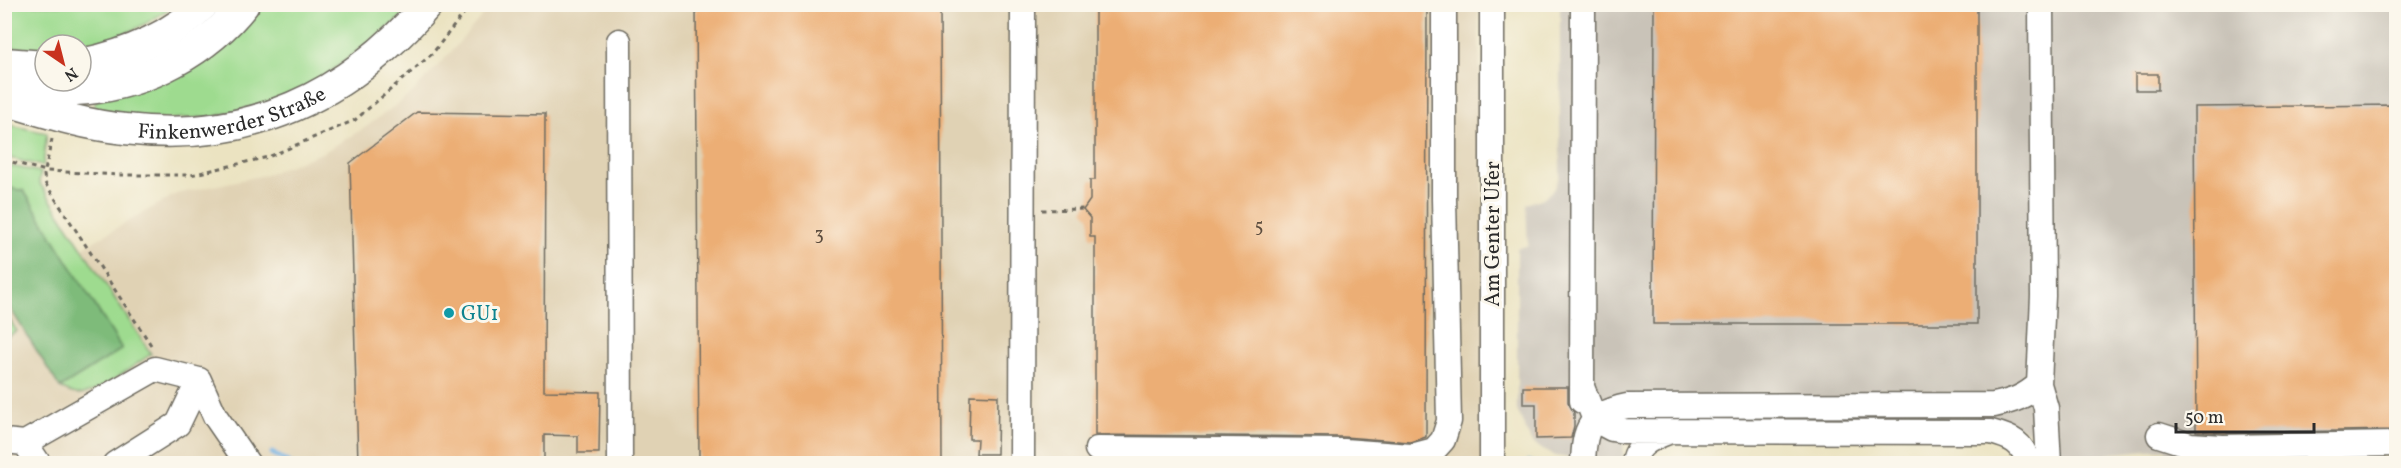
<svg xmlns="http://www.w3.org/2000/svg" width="2401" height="468" font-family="Vollkorn,serif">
	<rect width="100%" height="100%" fill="#fbf7ec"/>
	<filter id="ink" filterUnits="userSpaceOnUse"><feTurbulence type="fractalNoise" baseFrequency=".0167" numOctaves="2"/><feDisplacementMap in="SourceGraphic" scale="12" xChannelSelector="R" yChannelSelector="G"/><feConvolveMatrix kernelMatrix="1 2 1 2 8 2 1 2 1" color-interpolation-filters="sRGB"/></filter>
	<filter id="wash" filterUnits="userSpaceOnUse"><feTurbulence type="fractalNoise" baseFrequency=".008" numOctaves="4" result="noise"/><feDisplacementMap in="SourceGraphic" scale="24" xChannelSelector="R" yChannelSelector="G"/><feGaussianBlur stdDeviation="1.35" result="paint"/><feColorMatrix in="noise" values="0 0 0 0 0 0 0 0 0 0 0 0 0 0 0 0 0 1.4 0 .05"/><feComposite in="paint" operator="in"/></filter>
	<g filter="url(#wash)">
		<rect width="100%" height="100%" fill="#ebe3c1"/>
		<path fill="#e0d2b4" d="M 491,5 L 1478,5 L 1491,463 L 5,463 L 4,300 L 60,387 L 122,349 L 65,258 L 176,194 L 265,175 L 324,152 L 366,127 L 411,94 L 450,53 Z"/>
		<path fill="#c9c3b8" d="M 1560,5 L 2396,5 L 2396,452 L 2166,454 L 2166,450 L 2149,450 L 2107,454 L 2107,457 L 2041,457 L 2032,435 L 2023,428 L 2010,426 L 1624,424 L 1623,460 L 1575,459 L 1556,456 L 1543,450 L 1531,441 L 1517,410 L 1517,248 L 1528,246 L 1526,204 L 1544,198 L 1555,188 L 1560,176 Z"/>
		<path fill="#9edb8f" stroke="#64835d" stroke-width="1.5" d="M 5,5 L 175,5 C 142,28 120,38 81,47 L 81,45 L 45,45 L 45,49 L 5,47 Z
			M 262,5 L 413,5 L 403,16 L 317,82 L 270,102 L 213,117 L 147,120 L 94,111 L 95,101 L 244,26 Z
			M 5,124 L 47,133 L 43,166 L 5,157 Z
			M 5,165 L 41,172 L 39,182 L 151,354 C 136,364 99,393 82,394 C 75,395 66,391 60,388 L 122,349 L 24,191 L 5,187 Z
			M 4,312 L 17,331 L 7,337 L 5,334 Z"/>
		<path fill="#7ebb7a" stroke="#547352" stroke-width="1.5" d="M 5,187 L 24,191 L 122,349 L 60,388 L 5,300 Z"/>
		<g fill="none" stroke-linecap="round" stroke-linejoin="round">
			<path stroke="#6bacdf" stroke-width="5" d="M 272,453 L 291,464
				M 1529,462 L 1534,464
				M 1463,464 L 1466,462"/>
		</g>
		<g id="blocks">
			<path fill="#ecae75" d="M 696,4 L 940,4 L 942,463 L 699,463 Z
				M 1095,4 L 1427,4 L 1426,437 L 1410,442 L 1344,437 L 1095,435 L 1095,237 L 1090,237 L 1090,218 L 1083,210 L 1090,200 L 1090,180 L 1095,180 Z
				M 1654,4 L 1977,4 L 1977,324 L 1653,324 Z
				M 2135,74 L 2158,74 L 2158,90 L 2135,90 Z
				M 2397,105 L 2397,430 L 2223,433 L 2196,431 L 2194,107 Z
				M 417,112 L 545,114 L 544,391 L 600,392 L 599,453 L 578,453 L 578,436 L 544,435 L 544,464 L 358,464 L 350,163 Z
				M 1523,387 L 1568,387 L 1568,402 L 1574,413 L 1574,426 L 1571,438 L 1536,439 L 1536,404 L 1523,404 Z
				M 970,395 L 998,396 L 997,454 L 976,454 L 977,439 L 969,439 Z"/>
		</g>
	</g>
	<g filter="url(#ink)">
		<use href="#blocks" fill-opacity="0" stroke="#6e6b60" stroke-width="1.5"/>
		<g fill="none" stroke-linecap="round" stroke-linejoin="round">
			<defs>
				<path id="minor" d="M 1492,4 L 1492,464
					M 2041,4 L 2043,296 L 2039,384 L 2046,408 L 2049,464
					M 619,41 L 620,464
					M 199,380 L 215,416 L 248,464
					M 1582,387 L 1595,420 L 1612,429 L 1624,431 L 1991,432 C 2010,437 2024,442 2028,464
					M 1582,401 L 1583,4
					M 2159,435 L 2190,445 L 2223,447 L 2396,444
					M 4,441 L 25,443 L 155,369 L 199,380
					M 25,443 L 39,464
					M 1097,449 L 1344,451 L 1411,456 L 1434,450 L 1443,440 L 1449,421 L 1444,199 L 1444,4
					M 115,464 L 178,424 L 199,380
					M 1022,464 L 1023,4
					M 1583,464 C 1584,428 1589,414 1627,406 L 1994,405 C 2013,401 2025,397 2039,384
					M 1634,464 C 1635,445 1652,438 1668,432"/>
				<g id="major">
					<path d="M 4,63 L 45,66"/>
					<path d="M 81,64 C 126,55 171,37 204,4"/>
					<path d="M 4,87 C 32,89 60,92 88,89 C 146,84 208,50 244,4"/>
					<path id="s1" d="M 4,100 C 44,112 84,125 125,129 C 249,144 347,97 428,4"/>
				</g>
			</defs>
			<use href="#minor" stroke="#6e6b60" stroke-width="27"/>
			<use href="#major" stroke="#6e6b60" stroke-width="33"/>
			<path stroke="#6e6b60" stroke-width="3" stroke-dasharray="4.5 4.5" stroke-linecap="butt" d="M 52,139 L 44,175 L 45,183 L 153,348
				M 4,160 L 46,171 L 118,175 L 191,175 L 268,157 L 355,120 L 432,54 L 471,4
				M 1042,210 L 1084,209"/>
			<use href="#minor" stroke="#fff" stroke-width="24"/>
			<use href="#major" stroke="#fff" stroke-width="30"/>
		</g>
	</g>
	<circle fill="#0f9aa8" stroke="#fbf7ec" stroke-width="2" cx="449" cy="313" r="6"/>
	<g text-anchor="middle" stroke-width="6" stroke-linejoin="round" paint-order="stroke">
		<g font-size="18" fill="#5b4c3e">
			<text x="1259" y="232">5</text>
			<text x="819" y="240">3</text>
		</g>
		<g font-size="21" fill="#2b2b2b" stroke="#fbf7ec">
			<text dy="7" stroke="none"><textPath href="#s1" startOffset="234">Finkenwerder Straße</textPath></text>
			<text transform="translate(1492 234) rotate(-90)" y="7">Am Genter Ufer</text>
		</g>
		<g font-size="21" fill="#0d838f" stroke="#fbf7ec" text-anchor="start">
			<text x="461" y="320">GU1</text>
		</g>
	</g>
	<rect width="2401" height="468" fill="none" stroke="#fbf7ec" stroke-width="24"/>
	<g transform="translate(63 63) rotate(145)"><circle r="28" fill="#fbf7ec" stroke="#a8a59f" stroke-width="1.5"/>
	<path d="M0-4.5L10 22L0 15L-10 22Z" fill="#c8321e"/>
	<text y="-9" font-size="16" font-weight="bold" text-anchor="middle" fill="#2b2b2b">N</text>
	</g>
	<path d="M2176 423v9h138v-9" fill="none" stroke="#2b2b2b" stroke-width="3"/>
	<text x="2185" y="423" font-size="18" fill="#2b2b2b" stroke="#fbf7ec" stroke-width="4.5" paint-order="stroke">50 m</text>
</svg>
